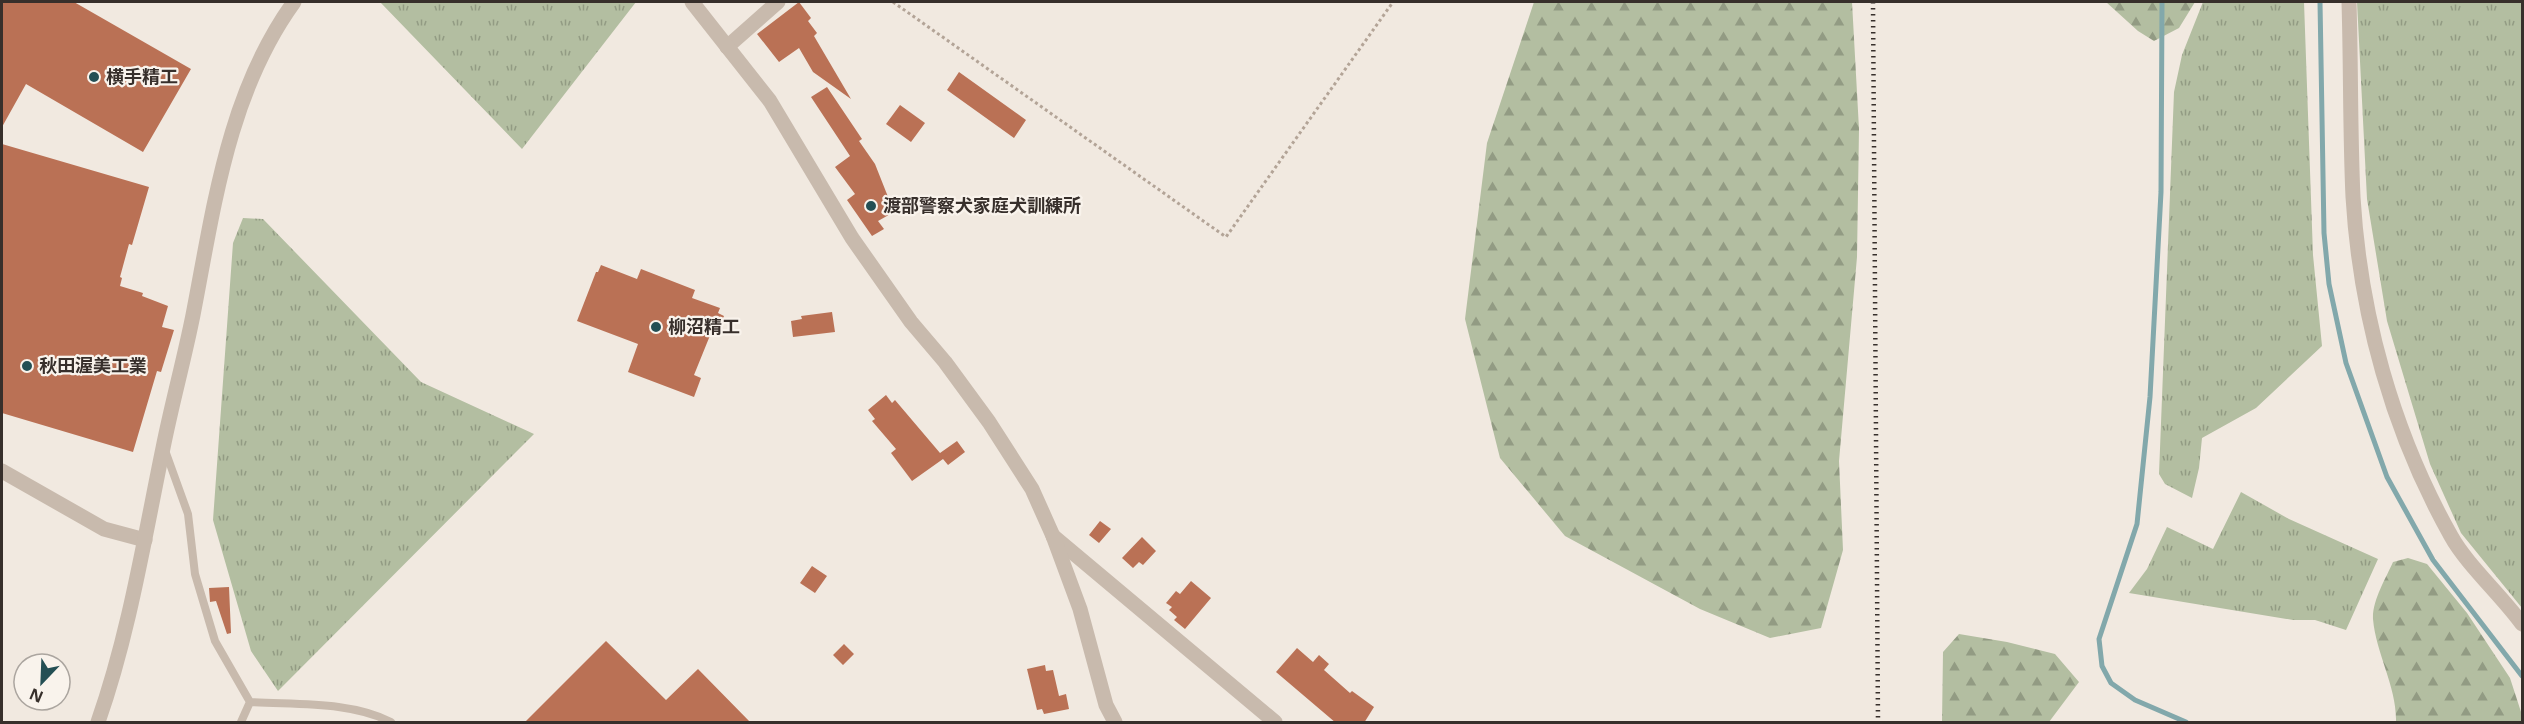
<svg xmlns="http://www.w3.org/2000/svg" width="2524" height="724" font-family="'Open Sans','Noto Sans JP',sans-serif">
	<defs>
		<pattern id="grass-tufts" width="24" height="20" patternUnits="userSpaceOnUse" patternTransform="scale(1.5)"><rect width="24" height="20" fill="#b3bea1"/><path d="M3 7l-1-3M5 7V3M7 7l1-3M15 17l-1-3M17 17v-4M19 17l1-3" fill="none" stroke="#929b83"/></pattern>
		<pattern id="forest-firs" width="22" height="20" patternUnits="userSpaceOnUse" patternTransform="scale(1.5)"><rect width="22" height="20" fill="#b3bea1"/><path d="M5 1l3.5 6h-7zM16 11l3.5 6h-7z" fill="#929b83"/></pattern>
	</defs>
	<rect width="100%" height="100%" fill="#f1e9e0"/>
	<path fill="url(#grass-tufts)" d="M 380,2 L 636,2 L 522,149 Z
		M 2203,2 L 2304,2 L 2313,255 L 2322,346 L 2256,408 L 2202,438 L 2199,468 L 2192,498 L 2165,484 L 2159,474 L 2174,92 L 2182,55 Z
		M 2357,2 L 2522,2 L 2522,608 L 2461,533 L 2430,464 L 2387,321 L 2367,199 Z
		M 243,218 L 263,219 L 421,382 L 534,434 L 278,691 L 251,651 L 213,520 L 233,243 Z
		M 2241,492 L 2289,519 L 2378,559 L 2346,630 L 2315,620 L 2293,620 L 2129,593 L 2147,569 L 2167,527 L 2213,549 Z"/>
	<path fill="url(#forest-firs)" d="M 1534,2 L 1852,2 L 1859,129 L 1857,257 L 1839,461 L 1843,550 L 1821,628 L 1770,638 L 1700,609 L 1565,536 L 1500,458 L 1465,319 L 1487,143 Z
		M 2106,2 L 2195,2 L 2179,28 L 2154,41 L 2138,31 Z
		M 2408,558 L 2427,564 L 2467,613 L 2510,678 L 2522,715 L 2522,722 L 2396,722 C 2397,687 2376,654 2373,619 C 2372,601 2386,578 2393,562 Z
		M 1959,634 L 2007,642 L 2055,654 L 2079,682 L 2049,722 L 1942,722 L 1943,652 Z"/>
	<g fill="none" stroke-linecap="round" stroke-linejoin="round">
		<path stroke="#82a8ab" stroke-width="5" d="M 2162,2 L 2161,192 L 2150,397 L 2137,524 L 2099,639 L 2102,666 L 2111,683 L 2135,700 L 2186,722
			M 2320,2 L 2324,233 L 2329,284 L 2346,363 L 2387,477 L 2433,560 L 2522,676"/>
	</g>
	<path fill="#ba7155" d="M 2,2 L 74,2 L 191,69 L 143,152 L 26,84 L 2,127 Z
		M 799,2 L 811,18 L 808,21 L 817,33 L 814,36 L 851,99 L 813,72 L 799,48 L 779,62 L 757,34 Z
		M 959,72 L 1026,120 L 1014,138 L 947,90 Z
		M 827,87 L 862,139 L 859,141 L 875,164 L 894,212 L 878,221 L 884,229 L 872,236 L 847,200 L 855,194 L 835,167 L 850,156 L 811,97 Z
		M 900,105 L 925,123 L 911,142 L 886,124 Z
		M 2,144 L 149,187 L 132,245 L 129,244 L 120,277 L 122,278 L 120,286 L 143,293 L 142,296 L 168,306 L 162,327 L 174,330 L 161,372 L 157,371 L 133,452 L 2,413 Z
		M 601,265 L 637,279 L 641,269 L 695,290 L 692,298 L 720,308 L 718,313 L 724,316 L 717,335 L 711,333 L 694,375 L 701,378 L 694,397 L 628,372 L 638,344 L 577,321 L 596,272 L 598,272 Z
		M 832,312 L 835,332 L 793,337 L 791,321 L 802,319 L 801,316 Z
		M 886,395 L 892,403 L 895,400 L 940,453 L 957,441 L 965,452 L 948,465 L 943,459 L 912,481 L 891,453 L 896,449 L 872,421 L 875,419 L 868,410 Z
		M 1100,521 L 1111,529 L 1099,543 L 1089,535 Z
		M 1142,537 L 1156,551 L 1143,565 L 1139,562 L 1133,568 L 1122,558 Z
		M 812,566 L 827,576 L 815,593 L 800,583 Z
		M 1191,581 L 1211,598 L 1185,629 L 1174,620 L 1177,617 L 1169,610 L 1172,607 L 1166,603 L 1176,591 L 1180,594 Z
		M 229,587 L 231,633 L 227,634 L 216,601 L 210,602 L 209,588 Z
		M 606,641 L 666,700 L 698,669 L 751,723 L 524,723 Z
		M 844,644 L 854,654 L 843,665 L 833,655 Z
		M 1297,648 L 1313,662 L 1319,655 L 1329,664 L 1324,670 L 1350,693 L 1352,691 L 1374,707 L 1364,723 L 1336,723 L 1276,672 Z
		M 1045,665 L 1046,671 L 1053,670 L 1059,696 L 1066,694 L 1069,709 L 1044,714 L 1042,709 L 1037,710 L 1027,669 Z"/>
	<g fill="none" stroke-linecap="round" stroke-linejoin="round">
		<path stroke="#b3a497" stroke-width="3" stroke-dasharray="3 3" stroke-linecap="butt" d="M 893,2 L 1226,237 L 1393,2"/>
		<path stroke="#c8baad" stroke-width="8" d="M 166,453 L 188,514 L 195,574 L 215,641 L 250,702
			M 241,722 L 250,702 C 296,705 350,701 391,722"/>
		<path stroke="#c8baad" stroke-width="15" d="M 2349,2 C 2351,67 2350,132 2353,197 C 2360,315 2393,433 2451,536 C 2467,565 2502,596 2522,624
			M 727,47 L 778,2
			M 2,471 L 104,529 L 145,540
			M 1053,536 L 1275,722"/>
		<path stroke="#c8baad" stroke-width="15" d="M 692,2 L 770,101 L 852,238 L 911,322 L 945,362 L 989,422 L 1032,489 L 1053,536 L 1080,609 L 1106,705 L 1115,722
			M 98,722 C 129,634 144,540 163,448 C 172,403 184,360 193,315 C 214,207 228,93 294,2"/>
		<path stroke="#372f2b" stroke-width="4.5" stroke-dasharray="1.5 4.5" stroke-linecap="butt" d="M 1873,2 L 1878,722"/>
	</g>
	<g fill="#244f54" stroke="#f9f3ec" stroke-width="2">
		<circle cx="94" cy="77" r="6"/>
		<circle cx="871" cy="206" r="6"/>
		<circle cx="656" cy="327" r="6"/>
		<circle cx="27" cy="366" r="6"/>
	</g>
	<g text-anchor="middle" stroke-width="4.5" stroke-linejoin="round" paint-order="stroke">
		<g font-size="18" font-weight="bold" fill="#372f2b" stroke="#f9f3ec" text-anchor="start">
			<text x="106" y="83">横手精工</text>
			<text x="883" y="212">渡部警察犬家庭犬訓練所</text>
			<text x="668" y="333">柳沼精工</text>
			<text x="39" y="372">秋田渥美工業</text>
		</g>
	</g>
	<rect width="2524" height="724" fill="none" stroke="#372f2b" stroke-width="6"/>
	<g transform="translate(42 682) rotate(203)"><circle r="28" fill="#f9f3ec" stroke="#aba59f" stroke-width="1.5"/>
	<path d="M0-4.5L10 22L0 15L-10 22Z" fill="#244f54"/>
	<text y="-9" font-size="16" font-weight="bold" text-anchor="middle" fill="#372f2b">N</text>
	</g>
</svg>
